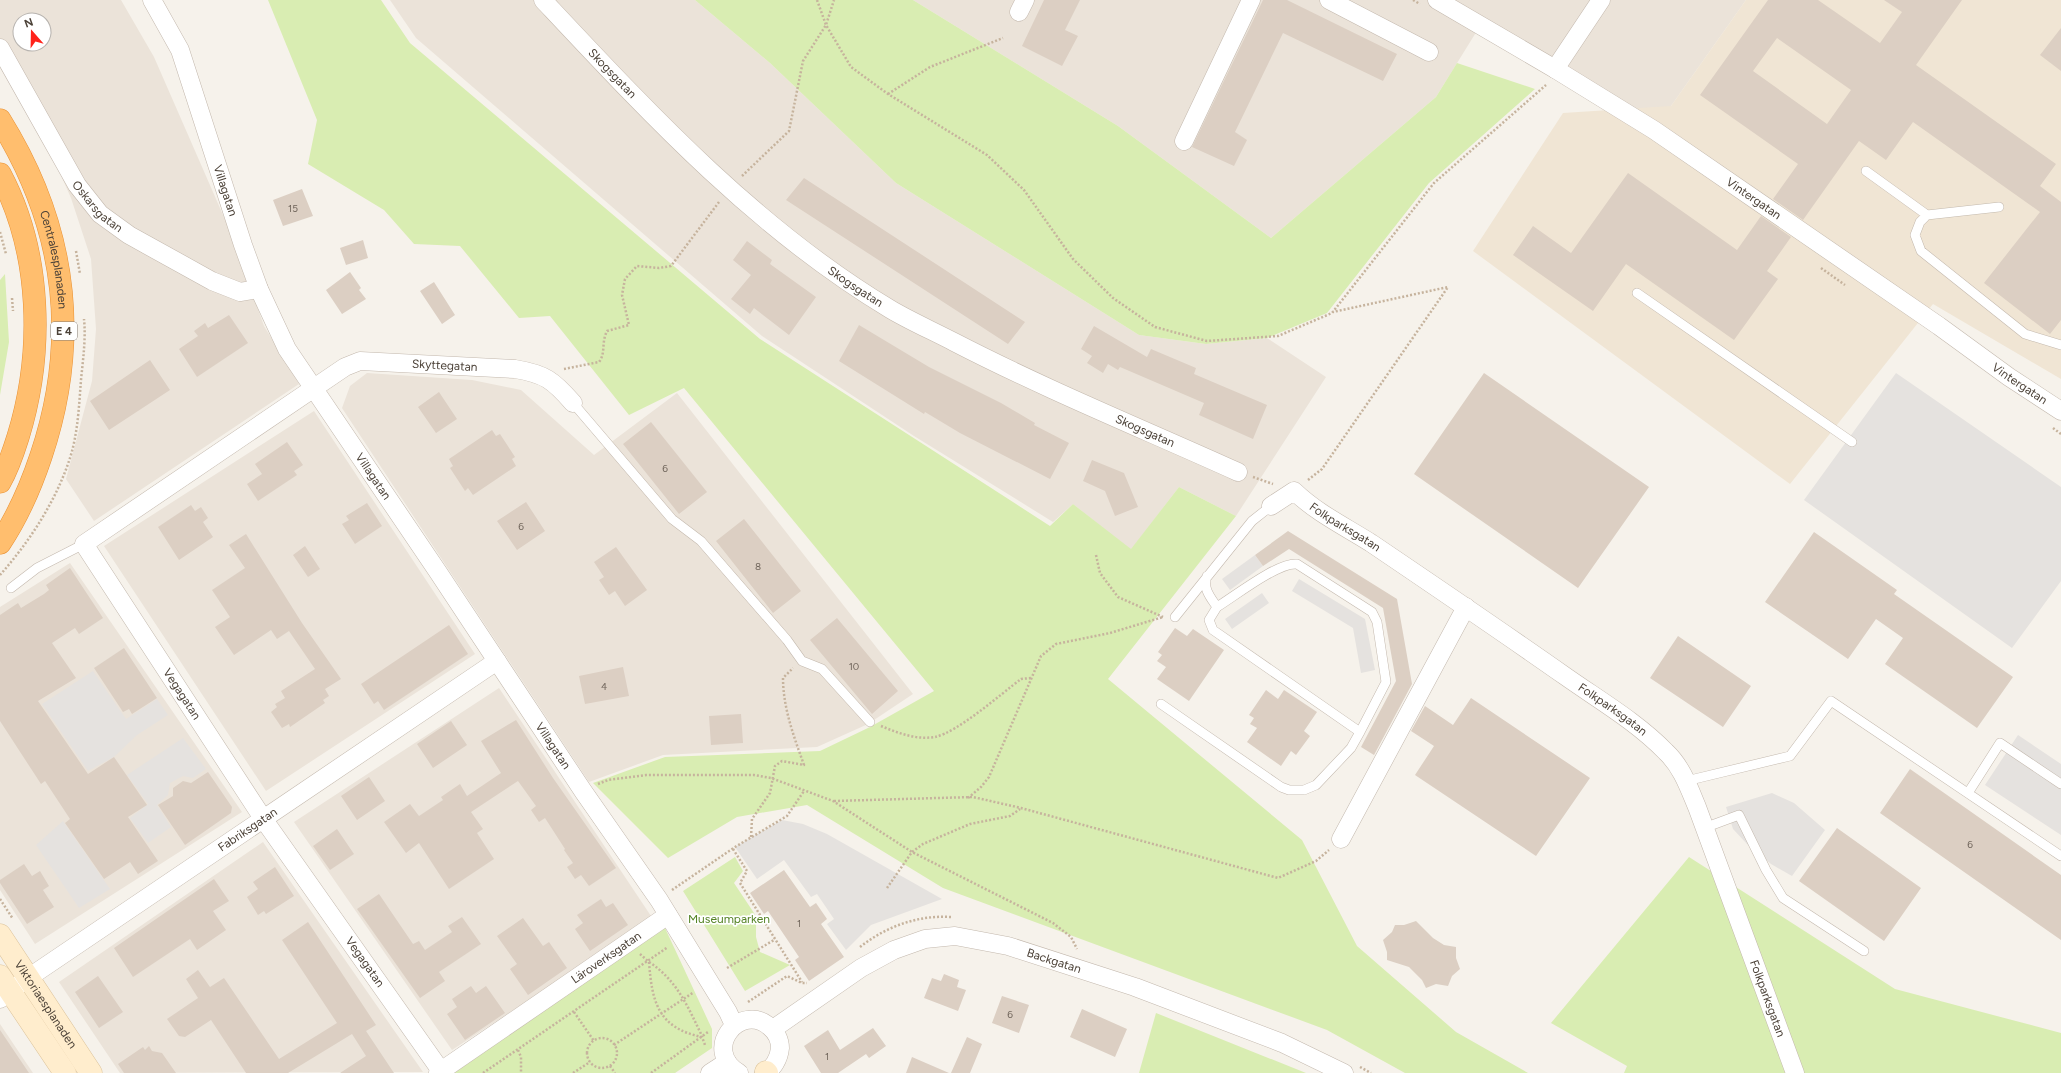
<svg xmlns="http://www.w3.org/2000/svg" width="2061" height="1073" font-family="Figtree,sans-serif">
	<rect width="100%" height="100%" fill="#f6f2eb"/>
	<path fill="#ebe3d9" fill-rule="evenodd" d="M 0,0 L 121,0 L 154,57 L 230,231 L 264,326 L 299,384 L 94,521 L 66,479 L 92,381 L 96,329 L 91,259 L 71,198 L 0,38 ZM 20,20 L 44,20 L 44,44 L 20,44 Z
		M 390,0 L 695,0 L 770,63 L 896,183 L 1139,335 L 1206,344 L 1267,338 L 1326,377 L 1236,516 L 1179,487 L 1131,550 L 1073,504 L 1053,522 L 914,436 L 762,336 L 416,38 Z
		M 913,0 L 1746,0 L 1654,130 L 1480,26 L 1436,97 L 1271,238 L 1118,126 Z
		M 367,373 L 472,380 L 521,390 L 594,455 L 677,393 L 913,694 L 868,724 L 817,747 L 663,755 L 589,782 L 342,408 L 350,386 Z
		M 314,411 L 475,654 L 266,791 L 104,546 Z
		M 70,563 L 242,812 L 35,944 L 0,890 L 0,607 Z
		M 499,688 L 653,919 L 452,1050 L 294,822 Z
		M 263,842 L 423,1072 L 120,1073 L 59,982 Z
		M 0,1024 L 33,1073 L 0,1073 Z"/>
	<path fill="#f0e5d4" d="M 1746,0 L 2061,0 L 2061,379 L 1933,304 L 1790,484 L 1473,251 L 1563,113 L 1671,106 Z"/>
	<path fill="#d9edb2" d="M 268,0 L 381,0 L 410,43 L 760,339 L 1050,526 L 1073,504 L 1131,549 L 1179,487 L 1236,516 L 1108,679 L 1302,840 L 1357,946 L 1456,1032 L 1528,1073 L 1405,1073 L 1327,1030 L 943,888 L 807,805 L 737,817 L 668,858 L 593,783 L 665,757 L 820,751 L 870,727 L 934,691 L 684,388 L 629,415 L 550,316 L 519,318 L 460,246 L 414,244 L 384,210 L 308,164 L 317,120 Z
		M 695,0 L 913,0 L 1118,126 L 1271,238 L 1436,97 L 1457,63 L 1535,89 L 1429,183 L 1327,313 L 1267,338 L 1206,344 L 1139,335 L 896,183 L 770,63 Z
		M 5,274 L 9,342 L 0,395 L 0,280 Z
		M 735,857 L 743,871 L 734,883 L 756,916 L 756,937 L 760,952 L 790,965 L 745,991 L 683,891 Z
		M 1689,857 L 1895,989 L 2061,1033 L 2061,1073 L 1624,1073 L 1627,1066 L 1551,1023 Z
		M 665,928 L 712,1029 L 712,1048 L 675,1073 L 454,1073 Z
		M 1156,1013 L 1306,1073 L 1139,1073 Z"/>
	<path fill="#e5e2df" d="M 1896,373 L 2061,487 L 2061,581 L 2012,648 L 1804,500 Z
		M 1255,555 L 1263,566 L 1230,590 L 1222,579 Z
		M 1299,579 L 1365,619 L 1375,670 L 1361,673 L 1353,628 L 1292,591 Z
		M 1262,593 L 1269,603 L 1232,629 L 1225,619 Z
		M 93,671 L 126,719 L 157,699 L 168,715 L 137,735 L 114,757 L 88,771 L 42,704 Z
		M 2018,735 L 2061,764 L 2061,835 L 1985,785 Z
		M 183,738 L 206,769 L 193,778 L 183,776 L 170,783 L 168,795 L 157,805 L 171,827 L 148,843 L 130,818 L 148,804 L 127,775 Z
		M 1772,793 L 1794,803 L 1825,830 L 1792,876 L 1771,864 L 1747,844 L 1733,829 L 1726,807 Z
		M 782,820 L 803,824 L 827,834 L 942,899 L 871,925 L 846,950 L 827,924 L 834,919 L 817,894 L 811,897 L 784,860 L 757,879 L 735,847 Z
		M 63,821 L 110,889 L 79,908 L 36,845 Z"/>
	<path fill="#dccfc3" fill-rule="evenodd" d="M 1044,0 L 1080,0 L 1065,30 L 1078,36 L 1062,66 L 1022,46 Z
		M 1263,0 L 1287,0 L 1397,54 L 1383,81 L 1283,33 L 1235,132 L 1247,140 L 1234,166 L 1192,147 Z
		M 1768,0 L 1818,0 L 1880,43 L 1902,12 L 1884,0 L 1962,0 L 1916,65 L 2056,164 L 2040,186 L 2061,202 L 2061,320 L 2050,334 L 1984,283 L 2040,212 L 1913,122 L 1886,160 L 1859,141 L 1803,220 L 1773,199 L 1798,164 L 1700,95 ZM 1777,38 L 1851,90 L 1827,124 L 1753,71 Z
		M 2061,28 L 2061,71 L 2040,55 Z
		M 1628,173 L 1737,250 L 1761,216 L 1791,237 L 1767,271 L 1778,279 L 1734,340 L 1626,264 L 1593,311 L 1513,255 L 1533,226 L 1571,253 Z
		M 804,178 L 1025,322 L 1008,344 L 786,200 Z
		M 302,189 L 313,216 L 283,226 L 273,200 Z
		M 363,240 L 368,258 L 346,265 L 340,248 Z
		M 747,241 L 772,260 L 770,264 L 816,297 L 789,335 L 754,308 L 750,314 L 731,299 L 751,275 L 733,260 Z
		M 350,272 L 361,288 L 359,290 L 366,299 L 342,314 L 326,290 Z
		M 434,282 L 455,315 L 442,324 L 420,291 Z
		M 229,315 L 248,343 L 197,377 L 179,349 L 198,336 L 194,331 L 205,323 L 208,328 Z
		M 859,325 L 929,367 L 1001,403 L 1035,423 L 1034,425 L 1069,443 L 1050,479 L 960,433 L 925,412 L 924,414 L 839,361 Z
		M 1094,326 L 1147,357 L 1151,349 L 1196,368 L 1194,374 L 1267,405 L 1253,439 L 1199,415 L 1204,403 L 1120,367 L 1118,370 L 1108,364 L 1103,373 L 1087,363 L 1092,356 L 1081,349 Z
		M 150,360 L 170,390 L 109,430 L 90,401 Z
		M 1484,373 L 1649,487 L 1578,588 L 1414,474 Z
		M 439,392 L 457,419 L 436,433 L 418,407 Z
		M 651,422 L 707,492 L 679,514 L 623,444 Z
		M 492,430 L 496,436 L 500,434 L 515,457 L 512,459 L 516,466 L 473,495 L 468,488 L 465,491 L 450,468 L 453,466 L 449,459 Z
		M 287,442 L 303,465 L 294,471 L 297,475 L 258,501 L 247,484 L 262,474 L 255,464 Z
		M 1092,460 L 1124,473 L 1138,507 L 1115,516 L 1105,491 L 1083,481 Z
		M 526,502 L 545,531 L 517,550 L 497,521 Z
		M 367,503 L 382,526 L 355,544 L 342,524 L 349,520 L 346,516 Z
		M 191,505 L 195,511 L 201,507 L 208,518 L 203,522 L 213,537 L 179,560 L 158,527 Z
		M 744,519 L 801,591 L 773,613 L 716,541 Z
		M 1288,531 L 1397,599 L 1412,684 L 1374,755 L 1361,747 L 1396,681 L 1383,608 L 1289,549 L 1263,566 L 1255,555 Z
		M 1814,532 L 1897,590 L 1894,594 L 2013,677 L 1977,728 L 1885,664 L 1903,638 L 1876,619 L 1848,659 L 1765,602 Z
		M 246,534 L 302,623 L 341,679 L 325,689 L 329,696 L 323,700 L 325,703 L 290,727 L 289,724 L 282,728 L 271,712 L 277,707 L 275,704 L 285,698 L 281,691 L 315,669 L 289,631 L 277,639 L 271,630 L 234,655 L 215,627 L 230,617 L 212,590 L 245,568 L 229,545 Z
		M 305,546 L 320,569 L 308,577 L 293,555 Z
		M 616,547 L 647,590 L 625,606 L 615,591 L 609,595 L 599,580 L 604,577 L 594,562 Z
		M 70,568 L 103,618 L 79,634 L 75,628 L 52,643 L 76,678 L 38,701 L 88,774 L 114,757 L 147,805 L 128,817 L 158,861 L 138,874 L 130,862 L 104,879 L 65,823 L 70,819 L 45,781 L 41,784 L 0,721 L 0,615 L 18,603 L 21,608 L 44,594 L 49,590 L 46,585 Z
		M 837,618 L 898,691 L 872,714 L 810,640 Z
		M 449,625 L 468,654 L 384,710 L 378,701 L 374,704 L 361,684 Z
		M 1175,628 L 1187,636 L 1193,629 L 1224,650 L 1189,701 L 1157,679 L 1166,667 L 1157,661 L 1162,655 L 1158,652 Z
		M 1678,636 L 1751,686 L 1723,727 L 1650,678 Z
		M 124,648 L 157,698 L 132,714 L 129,709 L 123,712 L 94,668 Z
		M 623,667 L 629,696 L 585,704 L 579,676 Z
		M 1266,690 L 1278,699 L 1284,690 L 1317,712 L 1304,731 L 1310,736 L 1296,755 L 1291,751 L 1281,766 L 1247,742 L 1257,728 L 1250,724 L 1254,718 L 1249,715 Z
		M 1471,698 L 1590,778 L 1536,856 L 1415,775 L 1434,746 L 1411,731 L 1425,706 L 1453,725 Z
		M 741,714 L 743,743 L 711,745 L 709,716 Z
		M 516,720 L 553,778 L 616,868 L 589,886 L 581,875 L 575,879 L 567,867 L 573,863 L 564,850 L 565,849 L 545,818 L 539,822 L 531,810 L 536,806 L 518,781 L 471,812 L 483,829 L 477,833 L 494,859 L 449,889 L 419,843 L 406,853 L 384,822 L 410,804 L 419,816 L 443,800 L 441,797 L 460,784 L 467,796 L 501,773 L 481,741 Z
		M 451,721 L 467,745 L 433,768 L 417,744 Z
		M 1910,769 L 2061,875 L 2061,940 L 1880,813 Z
		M 208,772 L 232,807 L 231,813 L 185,845 L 158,805 L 173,796 L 173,788 L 183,781 L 191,783 Z
		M 369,777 L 385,801 L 357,820 L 341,796 Z
		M 1837,828 L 1921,888 L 1884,941 L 1799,881 Z
		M 337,829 L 354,854 L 330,870 L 313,846 Z
		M 24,864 L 32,876 L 40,871 L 49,886 L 43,890 L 54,907 L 27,924 L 0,883 L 0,880 Z
		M 275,867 L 294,896 L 266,914 L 264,911 L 258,915 L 247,897 L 258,889 L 253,882 Z
		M 784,870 L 810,907 L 816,903 L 827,919 L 821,924 L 844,957 L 809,981 L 795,960 L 799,957 L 768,911 L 764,914 L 750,893 Z
		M 214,879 L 229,901 L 213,911 L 226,930 L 197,950 L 190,939 L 133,977 L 114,948 Z
		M 379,894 L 413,944 L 419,941 L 425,950 L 452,932 L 448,926 L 462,917 L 481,944 L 439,972 L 445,981 L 420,998 L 357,909 Z
		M 601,899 L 606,907 L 613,903 L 628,925 L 590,951 L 575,929 L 583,923 L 577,915 Z
		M 523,918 L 543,946 L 549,942 L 567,968 L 528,995 L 510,969 L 517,964 L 497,936 Z
		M 1416,921 L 1433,938 L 1444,945 L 1456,947 L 1456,958 L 1460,969 L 1452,976 L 1448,986 L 1436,984 L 1426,988 L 1422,980 L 1409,967 L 1387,960 L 1387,952 L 1383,940 L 1392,932 L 1395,925 L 1404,925 Z
		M 308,922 L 376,1025 L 366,1031 L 394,1073 L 340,1073 L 366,1056 L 352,1034 L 288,1073 L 246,1073 L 211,1020 L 185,1037 L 179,1036 L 167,1019 L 198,998 L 186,979 L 198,970 L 210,987 L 224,978 L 279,1059 L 337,1023 L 282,940 Z
		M 944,974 L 959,980 L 957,987 L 966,990 L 958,1011 L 924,998 L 932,978 L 941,981 Z
		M 98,976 L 123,1012 L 99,1028 L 75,992 Z
		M 471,986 L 476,993 L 486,986 L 505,1013 L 465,1040 L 447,1014 L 457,1007 L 452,999 Z
		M 1002,996 L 1029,1005 L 1019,1033 L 992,1023 Z
		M 1082,1009 L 1127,1029 L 1115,1057 L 1070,1037 Z
		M 873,1028 L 886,1046 L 869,1058 L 866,1054 L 838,1073 L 821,1073 L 804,1046 L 828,1030 L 840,1050 Z
		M 0,1030 L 29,1073 L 0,1073 Z
		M 967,1037 L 982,1044 L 970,1073 L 951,1073 Z
		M 149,1046 L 152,1051 L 162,1053 L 176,1073 L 124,1073 L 118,1064 L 143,1047 L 145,1050 Z
		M 912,1057 L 949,1073 L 906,1073 Z"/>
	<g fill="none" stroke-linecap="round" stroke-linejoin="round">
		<defs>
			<path id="lane" d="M 1866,171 L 1927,215
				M 1999,207 L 1927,215 L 1920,222 L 1915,235 L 1921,251 L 2025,334 L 2061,345
				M 1637,293 L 1852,442
				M 573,403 L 672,519 L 701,541 L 787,640 L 802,661 L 822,669 L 870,722
				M 11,588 L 37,568 L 84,544
				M 1217,607 C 1235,596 1278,562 1297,564 L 1372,612 L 1377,622 L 1386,682 L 1360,732
				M 1175,617 L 1252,521 L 1271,506
				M 1161,704 L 1281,787 L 1289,790 L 1304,790 L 1316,785 L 1351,748 L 1360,732 L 1213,630 L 1209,620 L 1217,607 C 1211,598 1202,588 1207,576
				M 1686,781 L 1790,756 L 1831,701 L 2061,856
				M 1968,793 L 2000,743 L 2061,784
				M 1704,828 L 1739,815 L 1766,870 L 1783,898 L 1864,951"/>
			<g id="street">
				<path id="s1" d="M 152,0 L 180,50 L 243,245 L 259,289 L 287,349 L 438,572 L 583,791 L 659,900 L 728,1012 L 734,1025"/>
				<path id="s2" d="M 543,0 C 649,113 755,228 890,309 C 910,321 933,331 954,342 C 1047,390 1143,429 1238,472"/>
				<path d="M 1329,0 L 1429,52"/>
				<path id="s3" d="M 1437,0 L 1555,69 L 1654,130 L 1939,326 L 2009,377 L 2061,411"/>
				<path d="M 1019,12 L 1025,0"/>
				<path id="s4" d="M 0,48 L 77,185 L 100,214 L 129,235 L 212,281 L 240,292 L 259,289"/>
				<path d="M 1555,69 L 1601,0"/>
				<path d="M 1184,141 L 1251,0"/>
				<path id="s5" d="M 1271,506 L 1294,491 C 1317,513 1344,526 1371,543 C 1436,587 1501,631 1565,676 C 1599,700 1637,722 1666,752 C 1682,767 1689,788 1697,807 L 1795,1073"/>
				<path d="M 1341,839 L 1466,607"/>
				<path id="s6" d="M 0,999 L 28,978 L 497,661"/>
				<path id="s7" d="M 773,1029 L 861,968 L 894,950 L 925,939 L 955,936 L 1008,946 L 1135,987 L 1282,1043 L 1344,1073"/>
				<path id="s8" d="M 441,1071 L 264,820 L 84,544 L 345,367 L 360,361 L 515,369 C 545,374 553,380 573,403"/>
				<path id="s9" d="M 438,1073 L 668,915"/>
				<path d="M 710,1073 L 727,1062"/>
				<path d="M 739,1073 C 701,1050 740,1001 770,1027 C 776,1032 780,1040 780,1048 C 779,1059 773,1069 764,1073"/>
			</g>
			<g id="secondary">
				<path id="s10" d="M 0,935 L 91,1073"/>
				<path d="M 0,976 L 65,1073"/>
				<path d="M 766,1072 L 767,1073"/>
			</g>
			<g id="highway">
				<path id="s11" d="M 0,120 C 66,226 81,337 41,456 C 31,486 18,516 0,543"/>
				<path d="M 0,174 C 42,253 44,353 18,437 C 13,453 8,468 0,482"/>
			</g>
		</defs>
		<use href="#lane" stroke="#c3b8ad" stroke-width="10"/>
		<use href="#street" stroke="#c3b8ad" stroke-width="19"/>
		<use href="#secondary" stroke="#dcc39a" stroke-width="23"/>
		<use href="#highway" stroke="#e99133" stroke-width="23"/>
		<path stroke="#c6b39d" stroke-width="2.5" stroke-dasharray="2 2" stroke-linecap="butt" d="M 817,0 L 826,25 L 851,67 L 888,94 L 987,155 L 1024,190 L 1073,259 L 1113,298 L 1155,327 L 1207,341 L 1278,336 L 1332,313 L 1434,183 L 1546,85
			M 1413,0 L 1420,4
			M 888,94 L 930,67 L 1003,38
			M 742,176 L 789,131 L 803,61 L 826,25 L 834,0
			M 0,232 L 6,254
			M 76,251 L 80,274
			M 1821,268 L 1845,285
			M 12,298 L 13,311
			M 564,369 L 599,362 C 606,353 601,343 607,331 L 629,325 L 622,295 L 625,279 L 637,266 L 659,268 L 671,266 L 719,202
			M 2053,428 L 2061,434
			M 1253,477 L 1273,484
			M 1308,480 L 1322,469 L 1448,287 L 1333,312
			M 1096,555 L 1100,573 L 1118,597 L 1163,617
			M 0,575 C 30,541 56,501 70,458 C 78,433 79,405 81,380 C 83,359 86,339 84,319
			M 881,726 C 898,733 916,740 935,737 C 958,732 1001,694 1021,679 L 1031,678
			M 598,784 L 608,780 L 646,775 L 754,775 L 771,778 L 833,801 L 912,852 L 1053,923 L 1071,937 L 1077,949
			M 968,798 L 981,787 L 989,777 L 1041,656 L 1056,644 L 1110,633 L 1163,617
			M 834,801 L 973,797 L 1021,808 L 1278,878 L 1316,861 L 1329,850
			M 751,837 L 752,819 L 770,793 L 775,766 L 782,761 L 804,765 C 794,737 783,708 783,678 L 793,668
			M 733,849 L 747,871 L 740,883 L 802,982
			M 887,888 L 912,852 L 923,844 L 970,824 L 1010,816 L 1020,809
			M 672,890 L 735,847 L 787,816 L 804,791
			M 0,899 L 13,919
			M 860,947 C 887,926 918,915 951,917
			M 640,954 L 649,962 C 652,1002 658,1028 702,1037 L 705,1045
			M 649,962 C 677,980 688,1007 702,1036
			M 727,968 L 774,940
			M 748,1002 L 787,976 L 802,983 L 807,983
			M 574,1012 L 594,1041
			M587 1053a15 15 0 1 1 30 0a15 15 0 1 1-30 0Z
			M 614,1045 L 694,992
			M 518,1050 L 521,1057 L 521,1073
			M 610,1066 L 615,1073
			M 1360,1067 L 1371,1073
			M 483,1073 L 668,947
			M 573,1073 L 590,1062
			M 651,1073 L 708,1032"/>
		<use href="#lane" stroke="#fff" stroke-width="9"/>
		<use href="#street" stroke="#fff" stroke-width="18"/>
		<use href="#secondary" stroke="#ffedcd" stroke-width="22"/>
		<use href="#highway" stroke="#ffbe6e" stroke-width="22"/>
	</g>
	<g text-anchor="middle" stroke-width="3.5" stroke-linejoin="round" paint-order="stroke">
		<g font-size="10" fill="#70655b">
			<text x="293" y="212">15</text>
			<text x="665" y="472">6</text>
			<text x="521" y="530">6</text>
			<text x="758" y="570">8</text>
			<text x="854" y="670">10</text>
			<text x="604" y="690">4</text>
			<text x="1970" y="848">6</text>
			<text x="799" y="927">1</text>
			<text x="1010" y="1018">6</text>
			<text x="827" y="1060">1</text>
		</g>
		<rect fill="#fff" stroke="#827b74" stroke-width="1" x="51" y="322" width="26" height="18" rx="3"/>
		<g font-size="11" font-weight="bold" fill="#4c4238">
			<text x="64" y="335">E 4</text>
		</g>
		<g font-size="12" fill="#4c4238" stroke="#fff">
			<text dy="4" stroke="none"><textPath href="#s2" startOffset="101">Skogsgatan</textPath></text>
			<text dy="4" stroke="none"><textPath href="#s1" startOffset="205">Villagatan</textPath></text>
			<text dy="4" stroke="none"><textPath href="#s3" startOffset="374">Vintergatan</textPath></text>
			<text dy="4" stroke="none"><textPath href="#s4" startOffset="187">Oskarsgatan</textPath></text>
			<text dy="4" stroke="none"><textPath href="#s11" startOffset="151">Centralesplanaden</textPath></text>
			<text dy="4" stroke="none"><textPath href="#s2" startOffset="425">Skogsgatan</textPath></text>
			<text dy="4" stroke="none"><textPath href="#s8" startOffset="1053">Skyttegatan</textPath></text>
			<text dy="4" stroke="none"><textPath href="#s3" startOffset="698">Vintergatan</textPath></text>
			<text dy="4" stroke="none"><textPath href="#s2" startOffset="749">Skogsgatan</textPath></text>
			<text dy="4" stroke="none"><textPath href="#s1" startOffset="529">Villagatan</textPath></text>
			<text dy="4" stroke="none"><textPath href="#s5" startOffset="90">Folkparksgatan</textPath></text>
			<text transform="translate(182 694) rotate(57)" y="4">Vegagatan</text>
			<text dy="4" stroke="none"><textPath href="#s5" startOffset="414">Folkparksgatan</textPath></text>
			<text dy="4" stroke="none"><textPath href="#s1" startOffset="853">Villagatan</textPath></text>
			<text dy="4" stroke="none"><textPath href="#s6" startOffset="300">Fabriksgatan</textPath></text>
			<text dy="4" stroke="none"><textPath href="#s9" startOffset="204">Läroverksgatan</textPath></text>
			<text dy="4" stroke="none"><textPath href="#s7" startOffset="310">Backgatan</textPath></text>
			<text transform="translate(365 962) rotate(55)" y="4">Vegagatan</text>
			<text dy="4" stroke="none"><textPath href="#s5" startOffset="750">Folkparksgatan</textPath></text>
			<text dy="4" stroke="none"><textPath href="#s10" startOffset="83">Viktoriaesplanaden</textPath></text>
		</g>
		<g font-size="12" fill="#548325" stroke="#fff">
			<text x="729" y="923">Museumparken</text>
		</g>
	</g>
	<g transform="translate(32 32) rotate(340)"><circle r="19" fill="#ffffff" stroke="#b7b3af"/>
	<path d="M0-3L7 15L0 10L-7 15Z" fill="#ff221a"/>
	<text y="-6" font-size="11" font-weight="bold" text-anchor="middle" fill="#4c4238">N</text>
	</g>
</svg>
